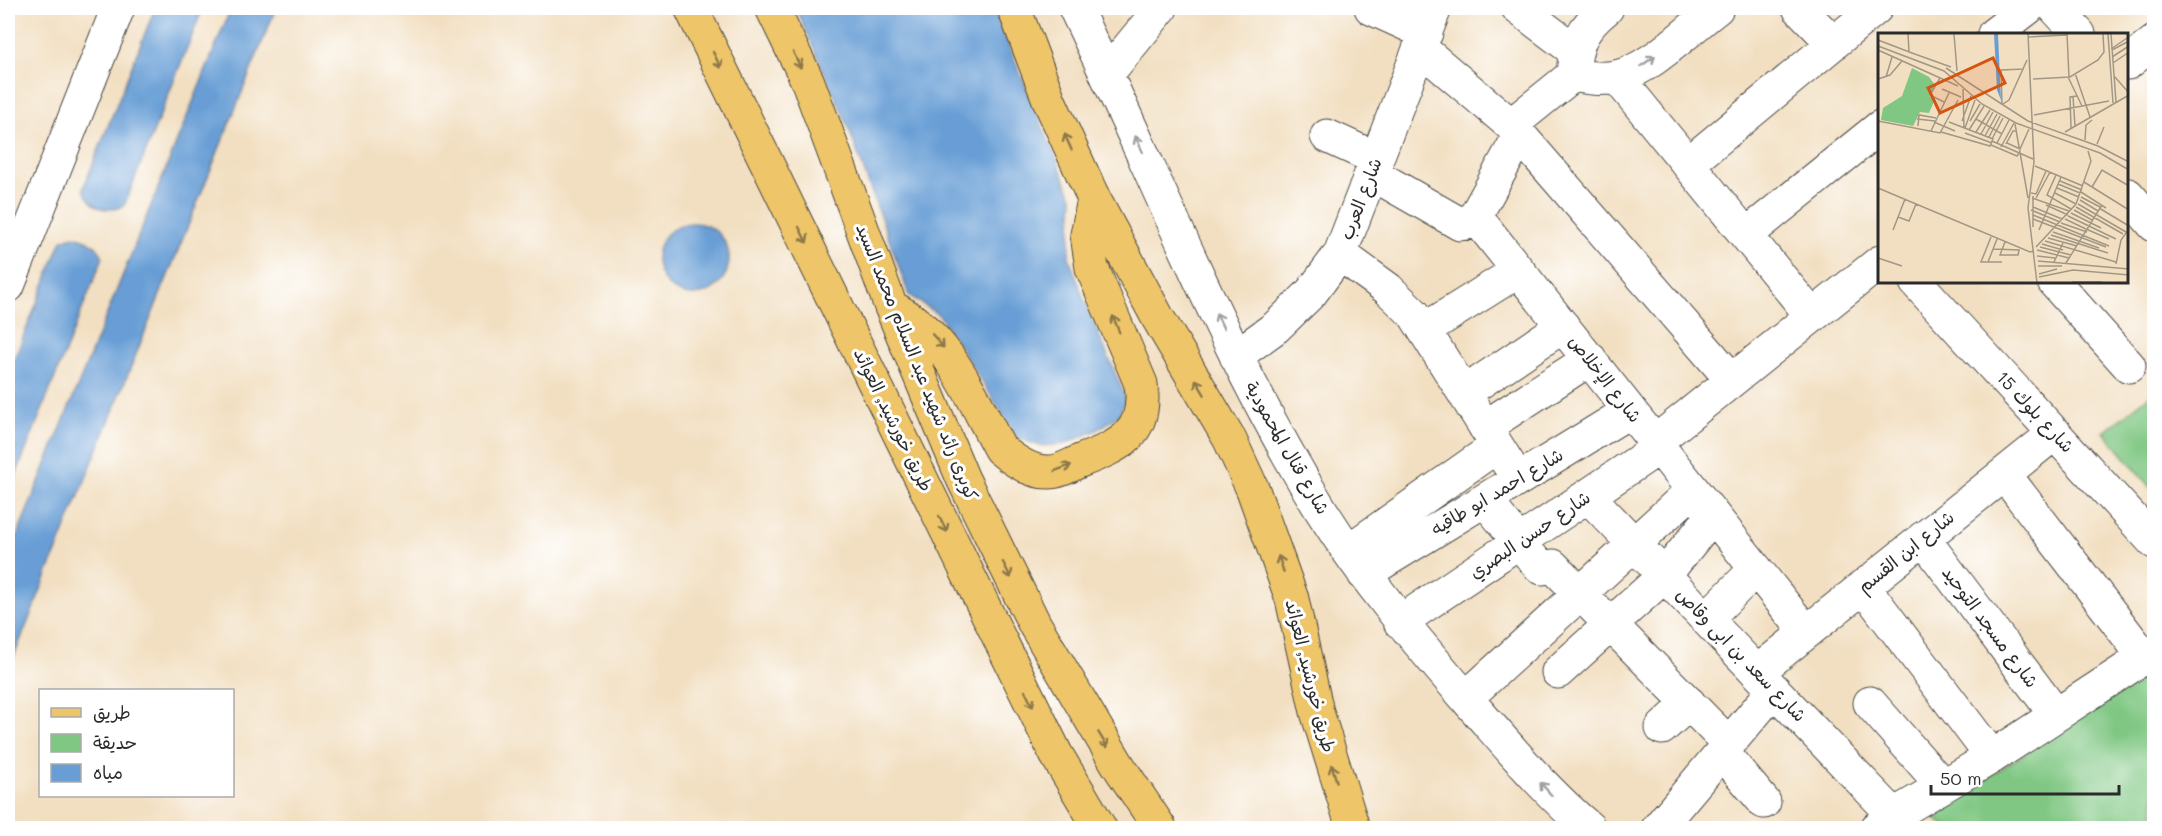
<svg xmlns="http://www.w3.org/2000/svg" width="2162" height="836" font-family="Mali,'Playpen Sans Arabic',sans-serif">
	<rect width="100%" height="100%" fill="#fff"/>
	<filter id="ink" filterUnits="userSpaceOnUse"><feTurbulence type="fractalNoise" baseFrequency=".0167" numOctaves="2"/><feDisplacementMap in="SourceGraphic" scale="12" xChannelSelector="R" yChannelSelector="G"/><feConvolveMatrix kernelMatrix="1 2 1 2 8 2 1 2 1" color-interpolation-filters="sRGB"/></filter>
	<filter id="wash" filterUnits="userSpaceOnUse"><feTurbulence type="fractalNoise" baseFrequency=".008" numOctaves="4" result="noise"/><feDisplacementMap in="SourceGraphic" scale="24" xChannelSelector="R" yChannelSelector="G"/><feGaussianBlur stdDeviation="1.35" result="paint"/><feColorMatrix in="noise" values="0 0 0 0 0 0 0 0 0 0 0 0 0 0 0 0 0 1.4 0 .05"/><feComposite in="paint" operator="in"/></filter>
	<g filter="url(#wash)">
		<rect width="100%" height="100%" fill="#f2dfc1"/>
		<path fill="#80c783" stroke="#567957" stroke-width="1.5" d="M 2154,369 L 2154,492 L 2104,432 L 2150,395 Z
			M 2154,667 L 2154,828 L 1949,828 L 1930,816 Z"/>
		<path fill="#689ed5" stroke="#4a6480" stroke-width="1.5" d="M 155,8 L 203,8 L 124,206 C 104,213 92,209 83,189 Z
			M 231,8 L 276,8 L 8,671 L 8,558 Z
			M 796,8 L 993,8 L 1073,199 L 1069,257 L 1083,297 L 1126,399 L 1118,416 L 1097,430 L 1065,444 L 1040,446 L 1018,438 L 940,316 L 909,295 L 846,121 Z
			M657 259a36 36 0 1 1 72 0a36 36 0 1 1-72 0Z
			M 73,236 C 87,239 96,243 103,257 L 8,495 L 8,375 L 62,240 Z"/>
	</g>
	<g filter="url(#ink)">
		<g fill="none" stroke-linecap="round" stroke-linejoin="round">
			<defs>
				<path id="minor" d="M 1075,8 C 1156,175 1223,351 1321,510 C 1365,580 1417,642 1471,704 C 1509,747 1545,791 1589,828
					M 1371,8 L 1426,33
					M 1518,8 L 1575,51
					M 1799,8 L 1833,43
					M 2055,8 L 2079,34
					M 1994,34 L 2028,8
					M 1420,48 L 1511,125 L 1732,380
					M 2128,63 L 2154,42
					M 1107,74 L 1161,8
					M 1573,75 C 1588,78 1601,80 1616,77 C 1650,70 1689,29 1717,8
					M 1617,77 L 1812,316
					M 1511,125 L 1573,75 C 1575,43 1582,28 1607,8
					M 1327,136 L 1377,159
					M 1688,164 L 1876,8
					M 1371,173 L 1460,224 L 1476,222 L 1483,226 L 1806,632
					M 2128,195 L 2154,225
					M 1472,222 L 1520,135
					M 1746,235 L 1880,127
					M 1340,254 L 1388,289 L 1414,314 L 1518,479
					M 1916,282 L 2154,542
					M 2054,282 L 2129,366
					M 8,286 L 118,8
					M 1424,330 L 1518,271
					M 1236,356 L 1276,327 L 1311,293 L 1340,254 L 1435,8
					M 1464,393 L 1563,326
					M 1485,427 L 1590,359
					M 1655,442 L 1880,262
					M 2004,474 L 2145,658
					M 1588,496 L 1894,815
					M 1485,500 L 1538,565 L 1542,568 L 1553,566 L 1729,744
					M 1923,538 L 2056,715
					M 1348,551 L 1497,446
					M 1364,574 L 1630,411
					M 1863,586 L 1992,757
					M 1706,619 L 1756,569
					M 1400,622 L 1660,447
					M 1558,672 L 1664,576 L 1713,515
					M 1757,672 L 2055,433
					M 1466,698 L 1693,490
					M 1870,703 L 1943,786
					M 1662,728 L 1689,703
					M 1722,752 L 1764,802
					M 1658,828 L 1774,690
					M 1877,828 L 1894,815 L 1992,757 L 2154,651"/>
				<path id="major" d="M 691,8 L 1056,754 L 1100,828
					M 772,8 L 808,82 L 891,307 L 963,479 L 1035,625 L 1118,765 L 1160,828
					M 1014,8 L 1049,100 L 1094,199 L 1158,318 L 1229,438 L 1253,490 L 1292,599 L 1317,712 L 1353,828
					M 891,307 C 949,335 970,395 1000,449 C 1013,460 1032,473 1050,472 C 1059,472 1071,465 1080,461 C 1120,446 1148,434 1141,384 L 1092,268 L 1087,235 L 1094,199"/>
			</defs>
			<use href="#minor" stroke="#494642" stroke-width="35"/>
			<use href="#major" stroke="#494642" stroke-width="35"/>
			<use href="#minor" stroke="#fff" stroke-width="33"/>
			<use href="#major" stroke="#eec569" stroke-width="33"/>
		</g>
		<defs><path id="oneway-shaft" d="M-6 0H5M1.5-3L5.5 0L1.5 3" fill="none" stroke-width="1.6" stroke-linecap="round" stroke-linejoin="round" transform="scale(1.5)"/></defs>
		<g stroke="#8c784a">
			<use href="#oneway-shaft" transform="translate(717 60) rotate(64)"/>
			<use href="#oneway-shaft" transform="translate(797 60) rotate(64)"/>
			<use href="#oneway-shaft" transform="translate(1068 142) rotate(-114)"/>
			<use href="#oneway-shaft" transform="translate(803 235) rotate(64)"/>
			<use href="#oneway-shaft" transform="translate(1116 324) rotate(-112)"/>
			<use href="#oneway-shaft" transform="translate(938 341) rotate(49)"/>
			<use href="#oneway-shaft" transform="translate(1200 387) rotate(-121)"/>
			<use href="#oneway-shaft" transform="translate(1063 468) rotate(-21)"/>
			<use href="#oneway-shaft" transform="translate(943 524) rotate(64)"/>
			<use href="#oneway-shaft" transform="translate(1281 564) rotate(-108)"/>
			<use href="#oneway-shaft" transform="translate(1007 570) rotate(63)"/>
			<use href="#oneway-shaft" transform="translate(1029 699) rotate(64)"/>
			<use href="#oneway-shaft" transform="translate(1103 740) rotate(59)"/>
			<use href="#oneway-shaft" transform="translate(1334 773) rotate(-107)"/>
		</g>
		<g stroke="#a0a0a0">
			<use href="#oneway-shaft" transform="translate(1648 61) rotate(-35)"/>
			<use href="#oneway-shaft" transform="translate(1139 144) rotate(-115)"/>
			<use href="#oneway-shaft" transform="translate(1220 321) rotate(-115)"/>
			<use href="#oneway-shaft" transform="translate(1546 789) rotate(-132)"/>
		</g>
	</g>
	<g text-anchor="middle" stroke-width="6" stroke-linejoin="round" paint-order="stroke">
		<g font-size="18" fill="#2b2b2b" stroke="#fff">
			<text transform="translate(1361 199) rotate(-69)" y="6">شارع العرب</text>
			<text transform="translate(917 362) rotate(68)" y="6">كوبرى رائد شهيد عبد السلام محمد السيد</text>
			<text transform="translate(1605 379) rotate(52)" y="6">شارع الإخلاص</text>
			<text transform="translate(2035 412) rotate(47)" y="6">شارع بلوك 15</text>
			<text transform="translate(893 420) rotate(64)" y="6">طريق خورشيد, العوائد</text>
			<text transform="translate(1287 448) rotate(60)" y="6">شارع قنال المحمودية</text>
			<text transform="translate(1497 492) rotate(-31)" y="6">شارع احمد ابو طاقيه</text>
			<text transform="translate(1530 535) rotate(-34)" y="6">شارع حسن البصري</text>
			<text transform="translate(1906 552) rotate(-39)" y="6">شارع ابن القسم</text>
			<text transform="translate(1990 627) rotate(53)" y="6">شارع مسجد التوحيد</text>
			<text transform="translate(1741 655) rotate(46)" y="6">شارع سعد بن ابى وقاص</text>
			<text transform="translate(1310 676) rotate(76)" y="6">طريق خورشيد, العوائد</text>
		</g>
	</g>
	<g transform="translate(1878 33)">
		<rect width="250" height="250" fill="#f2dfc1"/>
		<path d="M 34,35 L 51,44 L 57,52 L 51,63 L 57,66 L 51,80 L 42,79 L 35,93 L 3,87 L 5,75 L 24,63 Z" fill="#80c783"/>
		<path d="M 116,1 L 120,1 L 123,67 L 119,57 Z" fill="#689ed5"/>
		<path fill="none" stroke="#a29785" stroke-width="1.5" d="M 30,1 L 31,19 L 73,34M 76,1 L 79,38M 150,1 L 156,129 L 150,175 L 159,250M 189,1 L 191,44M 230,1 L 235,70M 233,1 L 238,69M 150,4 L 189,2M 0,7 L 34,20M 0,13 L 66,38 L 104,71 L 138,90 L 222,120 L 251,137M 233,16 L 249,5M 0,17 L 80,53M 234,17 L 251,8M 234,24 L 251,13M 235,30 L 251,19M 68,35 L 150,88 L 220,113 L 251,129M 197,40 L 212,84M 236,43 L 251,60M 8,44 L 14,24M 190,44 L 204,73M 62,45 L 52,62 L 66,69M 0,46 L 12,42 L 24,28M 155,46 L 192,44 L 220,27 L 226,19 L 225,1M 64,56 L 83,64M 85,56 L 86,95M 195,63 L 197,93M 124,71 L 123,37 L 146,36M 125,71 L 131,67 L 149,27M 156,82 L 231,68M 39,86 L 57,88M 98,86 L 124,101M 0,88 L 62,100 L 80,67M 84,88 L 93,63M 92,88 L 102,71M 56,89 L 77,98M 137,91 L 150,165M 40,93 L 41,82 L 58,85M 87,95 L 97,67M 193,95 L 192,64 L 199,63M 91,97 L 106,73M 53,98 L 71,60M 63,99 L 112,113 L 115,106 L 71,89M 98,99 L 112,77M 187,99 L 251,62M 87,100 L 114,110M 103,101 L 115,79M 107,103 L 119,81M 111,104 L 122,83M 114,106 L 125,85M 207,107 L 208,92 L 214,87M 114,108 L 155,126M 119,110 L 131,87M 129,110 L 142,116 L 151,96M 128,111 L 135,98 L 139,98M 219,111 L 226,94M 113,112 L 139,123 L 141,120M 123,114 L 136,90M 157,133 L 205,153M 178,142 L 169,162 L 193,176M 182,148 L 204,157M 206,149 L 251,177M 180,151 L 202,160M 214,154 L 224,137 L 251,153M 0,155 L 152,219 L 156,218M 179,155 L 201,164M 203,159 L 228,175M 153,160 L 158,161 L 168,138M 177,160 L 198,171M 155,163 L 155,194M 203,164 L 222,174M 154,165 L 191,178M 158,165 L 172,139M 202,167 L 220,178M 200,171 L 248,199M 168,172 L 190,182M 155,174 L 184,186M 198,174 L 245,201M 221,175 L 251,193M 153,177 L 182,189M 196,177 L 214,187M 193,180 L 223,195M 155,182 L 231,213M 190,183 L 238,206M 20,184 L 31,188 L 38,171M 155,186 L 228,214M 187,186 L 208,196M 183,190 L 209,199M 208,196 L 231,206M 15,197 L 27,166M 161,197 L 183,144M 175,199 L 221,215M 173,202 L 230,220M 113,204 L 103,229 L 124,229M 170,205 L 199,213M 167,208 L 238,229M 127,209 L 122,222 L 140,222 L 141,217M 164,211 L 185,217M 158,214 L 198,171 L 213,128 L 210,118M 162,214 L 193,222M 115,216 L 142,217M 159,217 L 191,225M 159,223 L 177,225M 0,225 L 24,233M 160,228 L 251,236M 110,229 L 119,206M 176,229 L 185,210M 188,230 L 224,172M 238,231 L 243,207 L 251,196M 160,233 L 184,233M 161,241 L 179,236M 161,244 L 195,237 L 251,242M 194,249 L 224,249"/>
		<path fill="#d5540f" fill-opacity="0.15" stroke="#d5540f" stroke-width="3" d="M 115,25 L 127,50 L 62,80 L 50,55 Z"/>
		<rect width="250" height="250" fill="none" stroke="#2b2b2b" stroke-width="3"/>
	</g>
	<rect width="2162" height="836" fill="none" stroke="#fff" stroke-width="30"/>
	<rect x="39" y="689" width="195" height="108" fill="#ffffff" stroke="#aaaaaa" stroke-width="1.5"/>
	<rect x="51" y="708" width="30" height="9" fill="#eec569" stroke="#aaaaaa" stroke-width="1.5"/>
	<text x="93" y="719" font-size="18" fill="#2b2b2b">طريق</text>
	<rect x="51" y="734" width="30" height="18" fill="#80c783" stroke="#aaaaaa" stroke-width="1.5"/>
	<text x="93" y="749" font-size="18" fill="#2b2b2b">حديقة</text>
	<rect x="51" y="764" width="30" height="18" fill="#689ed5" stroke="#aaaaaa" stroke-width="1.5"/>
	<text x="93" y="779" font-size="18" fill="#2b2b2b">مياه</text>
	<path d="M1931 785v9h188v-9" fill="none" stroke="#2b2b2b" stroke-width="3"/>
	<text x="1940" y="785" font-size="18" fill="#2b2b2b" stroke="#ffffff" stroke-width="4.5" paint-order="stroke">50 m</text>
</svg>
